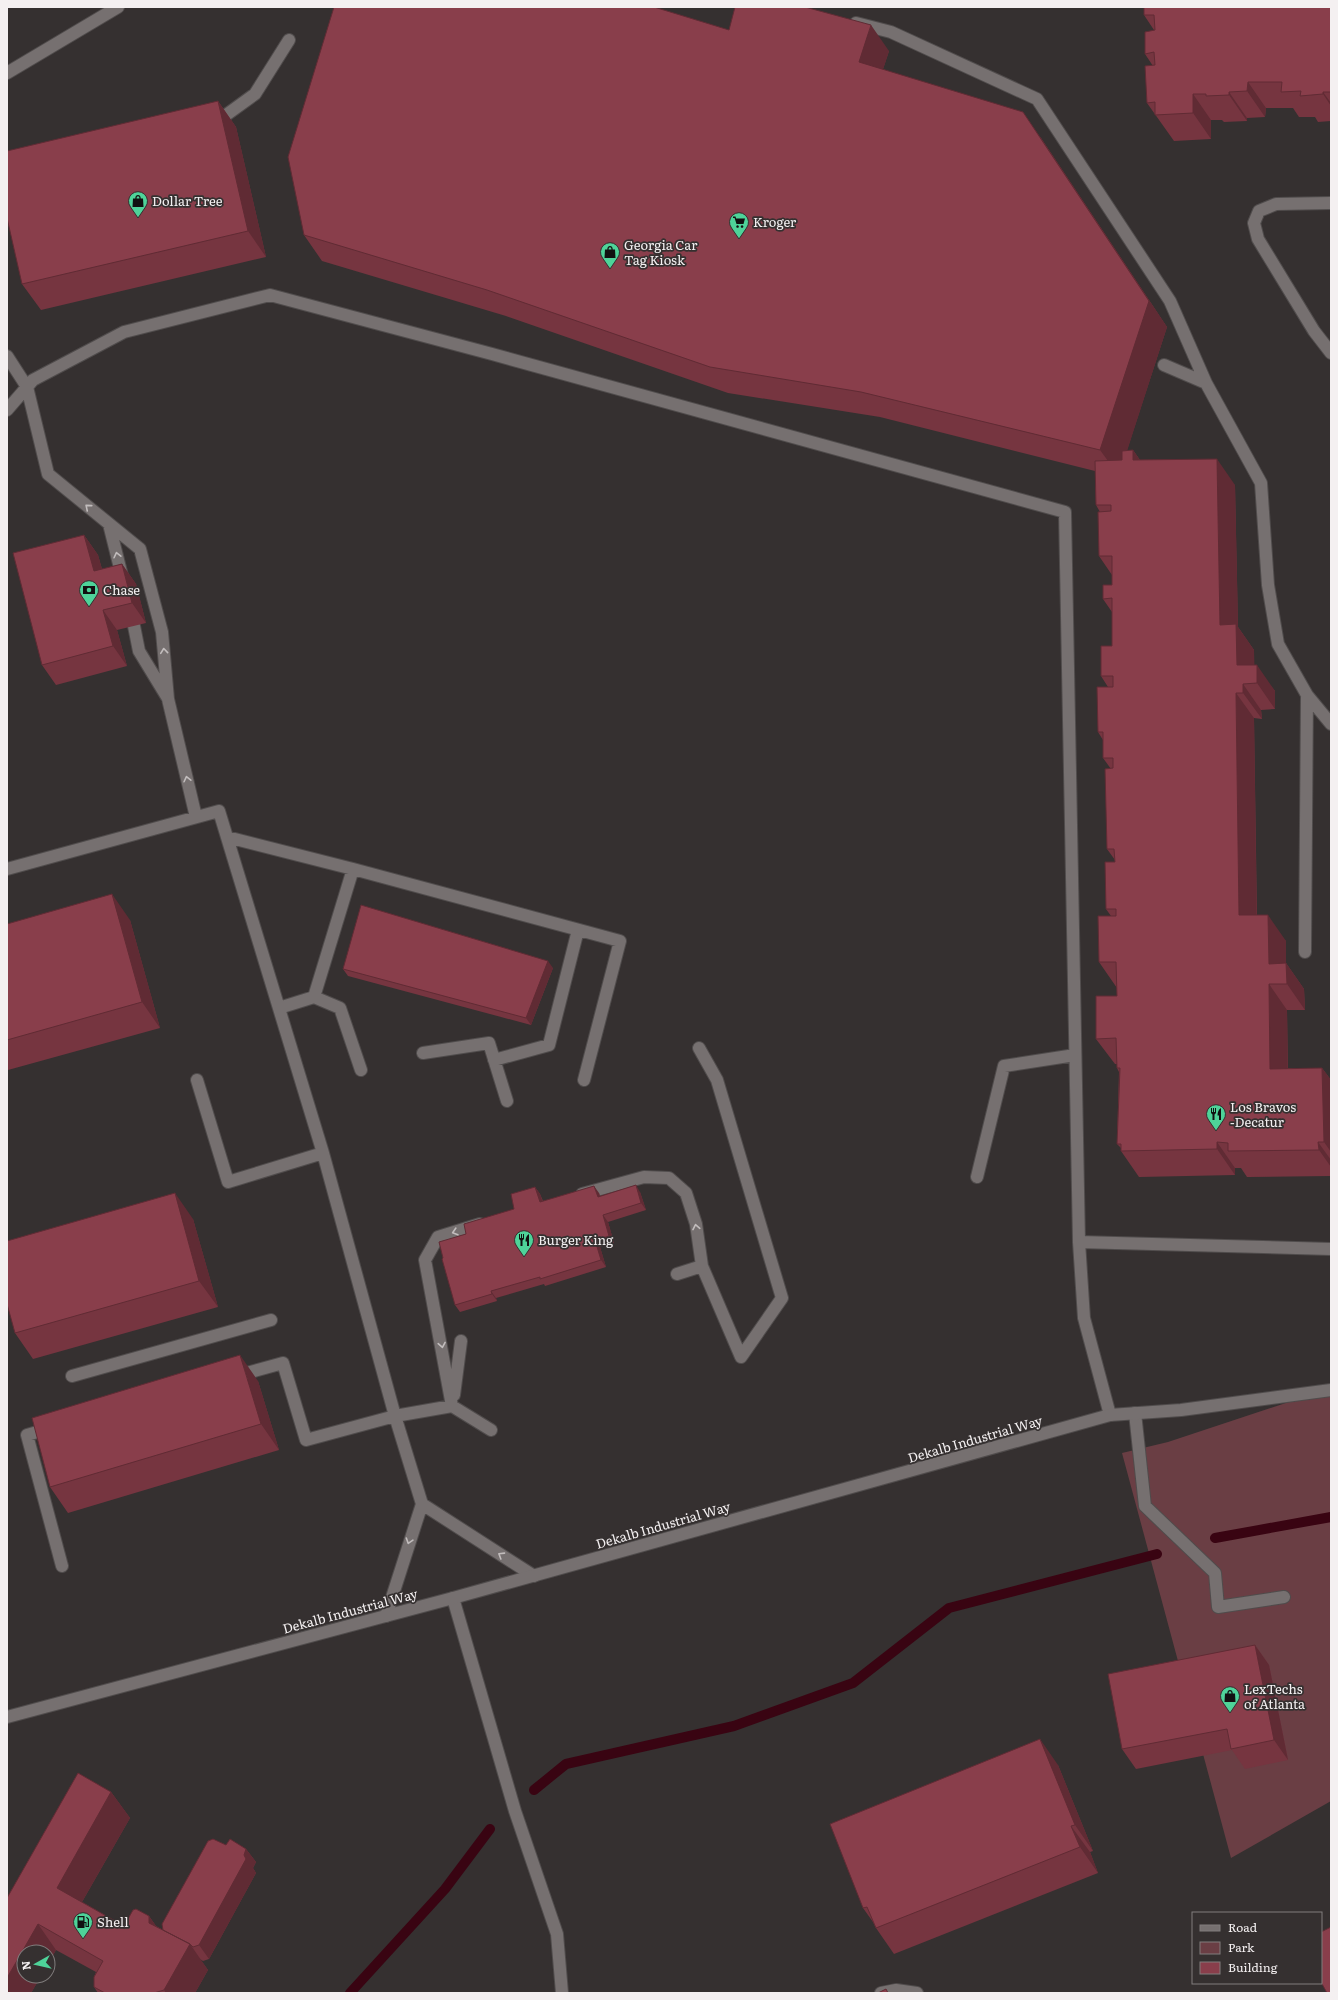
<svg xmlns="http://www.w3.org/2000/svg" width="1338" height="2000" font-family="Literata,serif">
	<rect width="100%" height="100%" fill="#353030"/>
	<path fill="#6a3e44" d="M 1331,1388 L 1331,1801 L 1231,1858 L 1122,1453 L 1168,1442 Z"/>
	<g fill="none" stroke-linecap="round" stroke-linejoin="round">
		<path stroke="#390412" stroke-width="10" d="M 1215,1538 L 1331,1517
			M 534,1790 L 566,1764 L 734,1726 L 853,1683 L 949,1608 L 1157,1554
			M 350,1993 L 445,1889 L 490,1829"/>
		<defs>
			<path id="lane" d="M 856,23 L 891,32 L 1037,99 L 1170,301 L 1206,383
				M 7,73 L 118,7
				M 215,123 L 255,94 L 289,40
				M 1331,203 L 1276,204 L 1259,211 L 1254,223 L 1258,239 L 1314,331 L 1331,353
				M 7,356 L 27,387 L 48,474 L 140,549 L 162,632 L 168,699 L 196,817
				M 1164,365 L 1206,383 L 1261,483 L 1268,585 L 1278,644 L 1307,695 L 1331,724
				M 7,410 L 33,380 L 124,332 L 270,295 L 492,354 L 1065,512 L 1079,1242 L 1084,1318 L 1110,1415
				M 109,524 L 123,580
				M 134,626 L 139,651 L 167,697
				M 227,837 L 353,869 L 620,941 L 584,1080
				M 7,869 L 219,811 L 323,1153 L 395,1416 L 422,1504 L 386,1616
				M 1305,952 L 1307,695
				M 314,997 L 340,1008 L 361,1070
				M 279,1008 L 314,997 L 353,869
				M 699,1048 L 717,1080 L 782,1298 L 741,1357
				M 423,1053 L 489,1043 L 507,1101
				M 494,1060 L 549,1045 L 578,930
				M 197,1080 L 228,1182 L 323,1153
				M 977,1177 L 1004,1066 L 1075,1055
				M 582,1194 L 644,1177 L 669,1178 L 686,1193 L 696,1224 L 702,1266
				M 1079,1242 L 1331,1249
				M 677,1274 L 702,1266 L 741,1357
				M 72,1376 L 271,1320
				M 236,1376 L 283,1363 L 306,1440 L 395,1416 L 452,1406 L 491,1430
				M 454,1395 L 461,1341
				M 452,1406 L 425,1260 L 438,1237 L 480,1224
				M 1135,1413 L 1145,1506 L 1215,1573 L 1218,1607 L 1284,1597
				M 51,1428 L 27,1435 L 62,1566
				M 422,1504 L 534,1576
				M 453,1598 L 515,1811 L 557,1934 L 562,1993
				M 881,1993 L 896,1990 L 917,1993"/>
			<path id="secondary" d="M 7,1717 L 453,1598 L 1110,1415 L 1181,1410 L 1331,1390"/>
		</defs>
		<use href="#lane" stroke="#504c4c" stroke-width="14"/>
		<use href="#secondary" stroke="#504c4c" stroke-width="14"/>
		<use href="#lane" stroke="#767070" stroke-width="12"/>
		<use href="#secondary" stroke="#767070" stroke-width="12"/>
	</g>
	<path fill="#763540" d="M 1331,7 L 1331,121 L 1318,122 L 1315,117 L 1299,117 L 1293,108 L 1266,108 L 1265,117 L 1247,118 L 1247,121 L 1224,122 L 1222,120 L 1211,120 L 1211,139 L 1174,141 L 1147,103 L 1153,66 L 1145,54 L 1154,30 L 1144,15 Z
		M 729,30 L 889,51 L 883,69 L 1041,138 L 1167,327 L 1127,450 L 1133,450 L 1140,460 L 1235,485 L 1238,627 L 1254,650 L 1254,665 L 1275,691 L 1275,709 L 1261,710 L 1262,719 L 1254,718 L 1257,915 L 1286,941 L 1286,963 L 1304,989 L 1305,1010 L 1287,1010 L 1288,1068 L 1322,1068 L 1331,1080 L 1331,1176 L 1247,1177 L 1241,1168 L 1235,1168 L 1235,1175 L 1139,1177 L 1121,1151 L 1121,1148 L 1117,1144 L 1119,1072 L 1117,1068 L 1117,1064 L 1115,1064 L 1096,1039 L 1117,996 L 1117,988 L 1099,962 L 1111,916 L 1106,909 L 1115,862 L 1115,860 L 1107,849 L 1111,769 L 1103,758 L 1103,740 L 1098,732 L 1108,687 L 1101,676 L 1112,646 L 1112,612 L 1103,599 L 1112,585 L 1112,575 L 1099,556 L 1100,512 L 1096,505 L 1095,471 L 880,417 L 728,393 L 506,316 L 322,261 L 304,235 Z
		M 218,101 L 236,127 L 266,257 L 41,310 L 22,284 Z
		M 84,535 L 98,555 L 102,569 L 122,564 L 136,584 L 146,623 L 117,630 L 127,666 L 56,685 L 42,665 Z
		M 130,920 L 160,1028 L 8,1070 L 7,1068 L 7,924 Z
		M 553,968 L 531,1025 L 348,976 L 343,969 Z
		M 535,1187 L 540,1194 L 543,1201 L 599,1193 L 600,1196 L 640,1192 L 646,1210 L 608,1222 L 614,1243 L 600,1247 L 606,1267 L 545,1286 L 544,1284 L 496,1298 L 497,1301 L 460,1312 L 455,1305 L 443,1258 L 466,1234 L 514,1209 Z
		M 193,1219 L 218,1307 L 33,1359 L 15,1333 Z
		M 258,1381 L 279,1450 L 68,1513 L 50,1487 Z
		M 1255,1645 L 1269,1665 L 1288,1760 L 1245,1769 L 1232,1750 L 1136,1769 L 1122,1749 Z
		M 1058,1765 L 1093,1851 L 1090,1852 L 1098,1873 L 894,1954 L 876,1928 L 873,1922 L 863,1908 Z
		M 78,1773 L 111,1792 L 130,1818 L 82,1902 L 124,1926 L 133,1910 L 136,1909 L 149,1916 L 156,1926 L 163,1930 L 162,1924 L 208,1841 L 213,1839 L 226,1845 L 230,1839 L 246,1849 L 256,1862 L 253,1868 L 256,1873 L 209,1959 L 203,1961 L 200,1959 L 208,1970 L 195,1993 L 98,1993 L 94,1987 L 94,1977 L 96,1972 L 56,1950 L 48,1964 L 48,1952 L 24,1952 L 24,1976 L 41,1976 L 31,1993 L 7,1993 L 7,1898 Z"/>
	<path fill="#602b34" d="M 871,25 L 889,51 L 877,88 L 859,62 Z
		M 1248,82 L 1266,108 L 1265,117 L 1247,91 Z
		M 1229,92 L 1247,118 L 1247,121 L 1229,95 Z
		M 1323,92 L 1331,103 L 1331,106 L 1323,94 Z
		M 1193,94 L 1211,120 L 1211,139 L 1193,113 Z
		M 218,101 L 236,127 L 266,257 L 248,231 Z
		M 1023,112 L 1041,138 L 1167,327 L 1119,476 L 1100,450 Z
		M 1133,450 L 1151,476 L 1133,460 Z
		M 1217,459 L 1235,485 L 1238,627 L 1254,650 L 1255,684 L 1237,665 L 1220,625 Z
		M 84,535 L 98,555 L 108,591 L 94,571 Z
		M 122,564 L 136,584 L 146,623 L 132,603 Z
		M 103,610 L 117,630 L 127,666 L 113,646 Z
		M 1257,665 L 1275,691 L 1275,709 L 1257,683 Z
		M 1243,684 L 1261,710 L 1262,719 L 1243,693 Z
		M 1236,693 L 1254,718 L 1257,941 L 1239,915 Z
		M 112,894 L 130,920 L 160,1028 L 142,1002 Z
		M 1268,915 L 1286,941 L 1286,968 L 1286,963 L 1304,989 L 1305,1010 L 1287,984 L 1269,964 Z
		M 548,961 L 553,968 L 531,1025 L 526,1018 Z
		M 1269,984 L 1287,1010 L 1288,1095 L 1270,1069 Z
		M 1322,1068 L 1331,1080 L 1331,1152 L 1324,1142 Z
		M 1217,1142 L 1235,1168 L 1235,1175 L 1217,1149 Z
		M 1318,1142 L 1331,1160 L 1331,1167 L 1319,1150 Z
		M 636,1185 L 640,1192 L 646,1210 L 641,1203 Z
		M 594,1186 L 599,1193 L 602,1204 L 598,1197 Z
		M 535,1187 L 540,1194 L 545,1209 L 540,1202 Z
		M 175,1193 L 193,1219 L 218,1307 L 199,1281 Z
		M 603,1215 L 608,1222 L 614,1243 L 609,1236 Z
		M 595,1240 L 600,1247 L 606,1267 L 601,1260 Z
		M 491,1291 L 496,1298 L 497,1301 L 492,1294 Z
		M 240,1355 L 258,1381 L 279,1450 L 261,1424 Z
		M 1255,1645 L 1269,1665 L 1288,1760 L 1274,1740 Z
		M 1040,1739 L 1058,1765 L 1093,1851 L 1075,1825 Z
		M 111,1792 L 130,1818 L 75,1914 L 57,1888 Z
		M 1071,1826 L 1090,1852 L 1098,1873 L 1080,1847 Z
		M 246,1849 L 256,1862 L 253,1868 L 256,1873 L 209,1959 L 199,1945 Z
		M 149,1916 L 167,1942 L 149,1923 Z
		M 38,1924 L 56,1950 L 48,1964 L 48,1952 L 24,1952 L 24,1976 L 41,1976 L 31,1993 L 7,1993 L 7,1978 Z
		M 190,1944 L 208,1970 L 195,1993 L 166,1993 L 164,1990 Z"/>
	<path fill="#893e4b" stroke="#602b34" d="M 334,7 L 654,7 L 729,30 L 735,7 L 805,7 L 871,25 L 859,62 L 1023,112 L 1149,301 L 1100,450 L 861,392 L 710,367 L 487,290 L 304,235 L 288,157 Z
		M 1144,7 L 1331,7 L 1331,92 L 1323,92 L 1323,94 L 1300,96 L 1301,91 L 1281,92 L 1282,82 L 1248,82 L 1247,91 L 1229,92 L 1229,95 L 1206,96 L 1206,94 L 1193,94 L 1193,113 L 1155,115 L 1155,102 L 1147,103 L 1145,66 L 1155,65 L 1154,52 L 1145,54 L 1145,32 L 1155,30 L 1154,15 L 1144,15 Z
		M 218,101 L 248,231 L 22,284 L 7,218 L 7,151 Z
		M 1133,450 L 1133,460 L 1217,459 L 1220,625 L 1236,624 L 1237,665 L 1257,665 L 1257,683 L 1243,684 L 1243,693 L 1236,693 L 1239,915 L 1268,915 L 1269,964 L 1286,963 L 1287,984 L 1269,984 L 1270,1069 L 1322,1068 L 1324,1142 L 1318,1142 L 1319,1150 L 1228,1151 L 1228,1143 L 1217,1142 L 1217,1149 L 1121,1151 L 1121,1144 L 1117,1144 L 1120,1068 L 1117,1068 L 1116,1038 L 1096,1039 L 1096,996 L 1117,996 L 1116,962 L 1099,962 L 1098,916 L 1116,916 L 1116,909 L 1106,909 L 1105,862 L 1115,862 L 1114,849 L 1107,849 L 1105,769 L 1113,768 L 1113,758 L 1103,758 L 1103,732 L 1098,732 L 1097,687 L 1113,687 L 1113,676 L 1101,676 L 1101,646 L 1112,646 L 1112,598 L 1103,599 L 1103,585 L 1112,585 L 1112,556 L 1099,556 L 1098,512 L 1111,511 L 1111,505 L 1096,505 L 1095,461 L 1122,460 L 1122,451 Z
		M 84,535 L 94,571 L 122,564 L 132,603 L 103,610 L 113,646 L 42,665 L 13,553 Z
		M 112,894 L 142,1002 L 7,1040 L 7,924 Z
		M 361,905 L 548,961 L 526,1018 L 343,969 Z
		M 636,1185 L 641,1203 L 603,1215 L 609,1236 L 595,1240 L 601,1260 L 540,1279 L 540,1277 L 491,1291 L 492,1294 L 455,1305 L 442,1259 L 443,1258 L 439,1242 L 466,1234 L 464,1224 L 514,1209 L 511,1194 L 535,1187 L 540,1202 L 594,1186 L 598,1197 Z
		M 175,1193 L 199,1281 L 15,1333 L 7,1304 L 7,1241 Z
		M 240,1355 L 261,1424 L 50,1487 L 32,1418 Z
		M 1255,1645 L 1274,1740 L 1231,1749 L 1227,1729 L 1122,1749 L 1108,1674 Z
		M 1040,1739 L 1075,1825 L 1071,1826 L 1080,1847 L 876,1928 L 867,1907 L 863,1908 L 830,1824 Z
		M 78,1773 L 111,1792 L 57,1888 L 124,1926 L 133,1910 L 136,1909 L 149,1916 L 149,1923 L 190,1944 L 164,1990 L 154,1993 L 105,1993 L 94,1987 L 94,1977 L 103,1961 L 38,1924 L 7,1978 L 7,1898 Z
		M 213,1839 L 226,1845 L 230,1839 L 246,1849 L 244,1855 L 246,1859 L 199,1945 L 193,1947 L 190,1944 L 163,1930 L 162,1924 L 208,1841 Z
		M 1331,1927 L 1331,1993 L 1327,1993 L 1321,1982 L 1321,1932 Z
		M 886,1989 L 888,1993 L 878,1993 Z"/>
	<defs><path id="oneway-chevron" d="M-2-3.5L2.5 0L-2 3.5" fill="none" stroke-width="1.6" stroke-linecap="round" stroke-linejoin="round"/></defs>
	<g stroke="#c2bdbd">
		<use href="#oneway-chevron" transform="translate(88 507) rotate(-140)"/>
		<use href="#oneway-chevron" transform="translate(117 555) rotate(-103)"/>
		<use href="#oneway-chevron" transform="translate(164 651) rotate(-96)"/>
		<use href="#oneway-chevron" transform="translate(187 779) rotate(-103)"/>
		<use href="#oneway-chevron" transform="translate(696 1227) rotate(-101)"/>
		<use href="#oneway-chevron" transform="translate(455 1232) rotate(163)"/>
		<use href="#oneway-chevron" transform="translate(442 1345) rotate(80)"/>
		<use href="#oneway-chevron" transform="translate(409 1541) rotate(108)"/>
		<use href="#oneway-chevron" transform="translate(501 1555) rotate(-148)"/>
	</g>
	<defs>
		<symbol id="shop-pin" viewBox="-11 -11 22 30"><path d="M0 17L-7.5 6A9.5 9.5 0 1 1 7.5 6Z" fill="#4ed399" stroke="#353030"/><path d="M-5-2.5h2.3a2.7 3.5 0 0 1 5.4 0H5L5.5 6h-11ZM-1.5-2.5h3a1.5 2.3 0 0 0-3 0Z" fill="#111"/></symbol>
		<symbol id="supermarket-pin" viewBox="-11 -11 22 30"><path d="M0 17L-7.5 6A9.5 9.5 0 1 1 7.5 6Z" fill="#4ed399" stroke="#353030"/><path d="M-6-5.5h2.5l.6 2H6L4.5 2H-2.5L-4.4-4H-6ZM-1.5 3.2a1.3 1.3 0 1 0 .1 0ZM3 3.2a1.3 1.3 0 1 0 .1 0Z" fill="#111"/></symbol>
		<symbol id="bank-pin" viewBox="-11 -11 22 30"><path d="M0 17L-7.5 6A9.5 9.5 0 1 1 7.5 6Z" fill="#4ed399" stroke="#353030"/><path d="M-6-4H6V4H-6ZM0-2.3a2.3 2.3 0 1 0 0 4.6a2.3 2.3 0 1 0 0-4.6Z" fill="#111"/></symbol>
		<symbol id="restaurant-pin" viewBox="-11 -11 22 30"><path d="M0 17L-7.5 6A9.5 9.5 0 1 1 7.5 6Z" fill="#4ed399" stroke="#353030"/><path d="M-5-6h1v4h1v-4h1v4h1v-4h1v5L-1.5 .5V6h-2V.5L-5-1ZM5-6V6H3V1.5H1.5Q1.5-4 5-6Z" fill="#111"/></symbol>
		<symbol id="fuel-pin" viewBox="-11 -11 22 30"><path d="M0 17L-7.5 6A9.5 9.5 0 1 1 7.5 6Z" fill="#4ed399" stroke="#353030"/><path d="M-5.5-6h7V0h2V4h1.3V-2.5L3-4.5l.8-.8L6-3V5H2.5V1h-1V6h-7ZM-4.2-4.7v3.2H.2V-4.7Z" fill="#111"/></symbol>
	</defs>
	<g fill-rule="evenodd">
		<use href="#shop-pin" x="127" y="190" width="22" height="30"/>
		<use href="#supermarket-pin" x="728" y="211" width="22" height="30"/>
		<use href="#shop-pin" x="599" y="241" width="22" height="30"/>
		<use href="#bank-pin" x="78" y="579" width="22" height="30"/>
		<use href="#restaurant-pin" x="1205" y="1103" width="22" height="30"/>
		<use href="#restaurant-pin" x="513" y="1229" width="22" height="30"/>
		<use href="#shop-pin" x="1219" y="1685" width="22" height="30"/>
		<use href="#fuel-pin" x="72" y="1911" width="22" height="30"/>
	</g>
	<g text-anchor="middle" stroke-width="3.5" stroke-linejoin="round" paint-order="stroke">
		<g font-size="13" fill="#f4f0f1" stroke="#353030" text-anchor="start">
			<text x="152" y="206">Dollar Tree</text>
			<text x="753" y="227">Kroger</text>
			<text x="624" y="250">Georgia Car<tspan x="624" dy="15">Tag Kiosk</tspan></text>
			<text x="103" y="595">Chase</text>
			<text x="1230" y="1112">Los Bravos<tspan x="1230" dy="15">-Decatur</tspan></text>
			<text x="538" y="1245">Burger King</text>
			<text x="1244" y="1694">LexTechs<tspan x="1244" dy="15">of Atlanta</tspan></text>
			<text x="97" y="1927">Shell</text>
		</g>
		<g font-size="13" fill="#f4f0f1" stroke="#353030">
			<text transform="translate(975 1439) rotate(-16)" y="5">Dekalb Industrial Way</text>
			<text transform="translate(663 1525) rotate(-16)" y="5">Dekalb Industrial Way</text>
			<text transform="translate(350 1611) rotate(-15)" y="5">Dekalb Industrial Way</text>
		</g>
	</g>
	<rect width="1338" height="2000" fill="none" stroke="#f4f0f1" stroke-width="16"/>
	<rect x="1192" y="1912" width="130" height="72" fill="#353030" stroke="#817d7d"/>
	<rect x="1200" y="1925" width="20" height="6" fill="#767070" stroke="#817d7d"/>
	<text x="1228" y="1932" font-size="12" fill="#f4f0f1">Road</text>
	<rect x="1200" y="1942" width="20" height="12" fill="#6a3e44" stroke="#817d7d"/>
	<text x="1228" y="1952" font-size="12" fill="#f4f0f1">Park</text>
	<rect x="1200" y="1962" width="20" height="12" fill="#893e4b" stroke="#817d7d"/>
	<text x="1228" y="1972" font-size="12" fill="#f4f0f1">Building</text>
	<g transform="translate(36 1964) rotate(262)"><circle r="19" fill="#353030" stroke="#817d7d"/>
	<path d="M0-3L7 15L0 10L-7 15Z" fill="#4ed399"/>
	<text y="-6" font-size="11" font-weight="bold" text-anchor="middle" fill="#f4f0f1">N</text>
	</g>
</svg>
